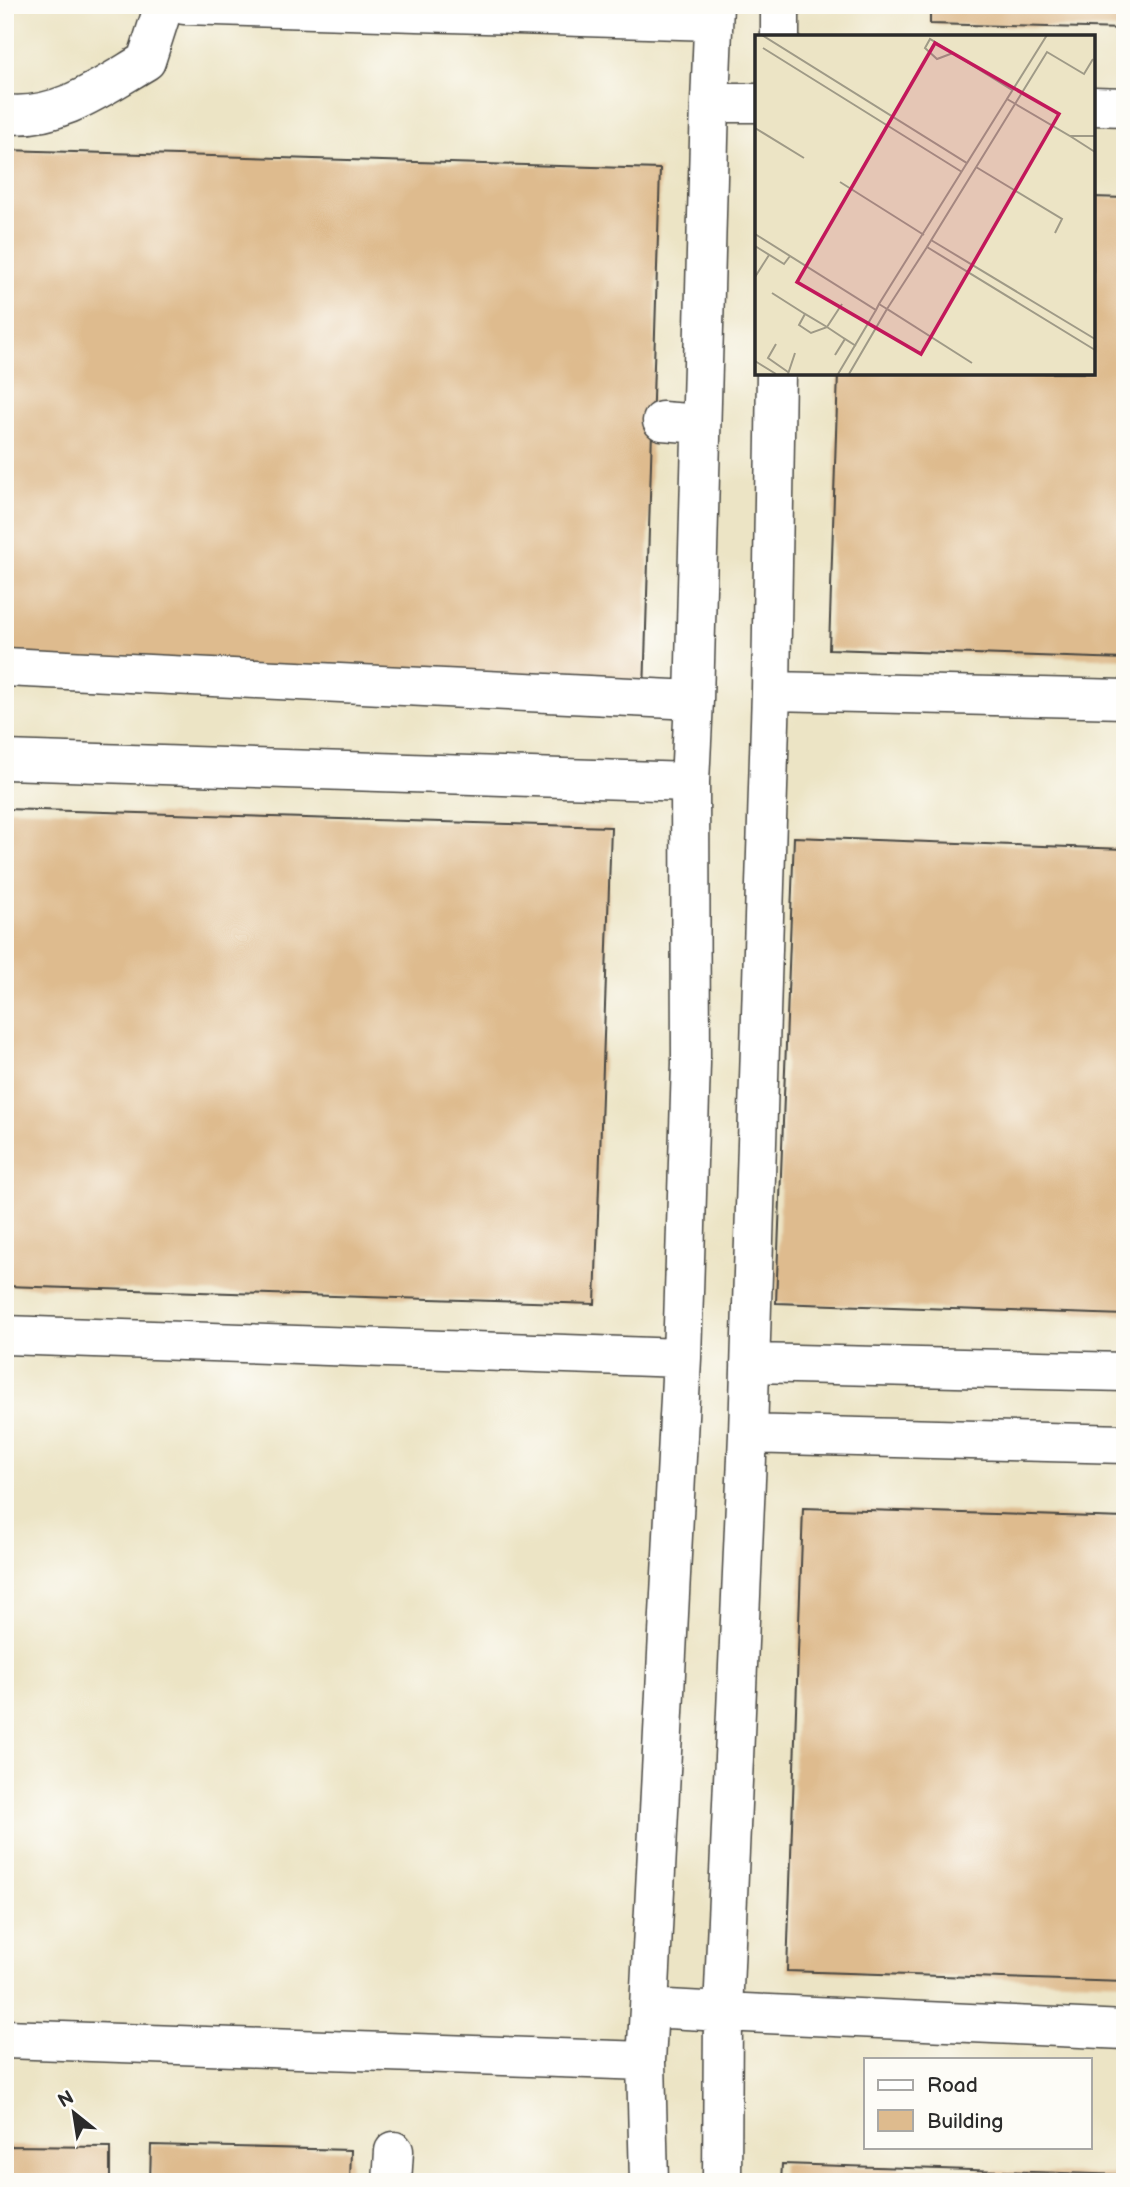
<svg xmlns="http://www.w3.org/2000/svg" width="1130" height="2187" font-family="'Balsamiq Sans',sans-serif">
	<rect width="100%" height="100%" fill="#fdfcf7"/>
	<filter id="ink" filterUnits="userSpaceOnUse"><feTurbulence type="fractalNoise" baseFrequency=".0143" numOctaves="2"/><feDisplacementMap in="SourceGraphic" scale="14" xChannelSelector="R" yChannelSelector="G"/><feConvolveMatrix kernelMatrix="1 2 1 2 8 2 1 2 1" color-interpolation-filters="sRGB"/></filter>
	<filter id="wash" filterUnits="userSpaceOnUse"><feTurbulence type="fractalNoise" baseFrequency=".00686" numOctaves="4" result="noise"/><feDisplacementMap in="SourceGraphic" scale="28" xChannelSelector="R" yChannelSelector="G"/><feGaussianBlur stdDeviation="1.57" result="paint"/><feColorMatrix in="noise" values="0 0 0 0 0 0 0 0 0 0 0 0 0 0 0 0 0 1.4 0 .05"/><feComposite in="paint" operator="in"/></filter>
	<g filter="url(#wash)">
		<rect width="100%" height="100%" fill="#ece4c5"/>
		<g id="blocks">
			<path fill="#debb8e" d="M 930,5 L 1125,5 L 1125,29 L 930,24 Z
				M 5,150 L 660,169 L 644,693 L 5,675 Z
				M 1093,197 L 1125,198 L 1125,659 L 829,649 L 838,373 L 1093,373 Z
				M 5,809 L 611,827 L 595,1304 L 5,1286 Z
				M 794,837 L 1125,849 L 1125,1315 L 776,1303 Z
				M 803,1508 L 1125,1518 L 1125,1982 L 787,1971 Z
				M 151,2145 L 351,2150 L 350,2182 L 150,2182 Z
				M 5,2146 L 110,2147 L 110,2182 L 5,2182 Z
				M 782,2164 L 1125,2175 L 1125,2182 L 781,2182 Z"/>
		</g>
	</g>
	<g filter="url(#ink)">
		<use href="#blocks" fill-opacity="0" stroke="#484742" stroke-width="2"/>
		<g fill="none" stroke-linecap="round" stroke-linejoin="round">
			<defs>
				<path id="minor" d="M 184,5 L 713,21
					M 714,5 L 710,103 L 757,103
					M 780,5 L 780,37
					M 1093,106 L 1125,107
					M 5,114 C 58,120 102,87 146,61 L 164,5
					M 776,373 L 771,691 L 748,1434 L 1125,1444
					M 662,421 L 701,424
					M 5,667 L 694,700 L 710,103
					M 771,691 L 1125,699
					M 694,700 L 690,782 L 691,1063 L 682,1358 L 649,2008 L 723,2012 L 748,1434
					M 5,760 L 690,782
					M 5,1335 L 682,1358
					M 750,1363 L 1125,1372
					M 5,2039 L 646,2061 L 649,2008
					M 646,2061 L 649,2182
					M 392,2182 L 394,2151
					M 722,2182 L 723,2012 L 1125,2030"/>
			</defs>
			<use href="#minor" stroke="#484742" stroke-width="41"/>
			<use href="#minor" stroke="#fff" stroke-width="38"/>
		</g>
	</g>
	<g transform="translate(755 35)">
		<rect width="340" height="340" fill="#ece4c5"/>
		<path fill="none" stroke="#9f9a87" stroke-width="2" d="M 7,0 L 212,128 L 252,64M 292,0 L 252,64 L 315,101 L 340,101M 8,13 L 207,137M 198,18 L 182,24 L 170,13 L 175,4 L 257,55M 338,24 L 329,39 L 292,17 L 172,212 L 340,315M 0,93 L 49,123M 315,101 L 340,117M 221,132 L 307,184 L 300,198M 85,147 L 169,200M 0,199 L 121,275 L 124,269M 176,205 L 340,304M 0,211 L 29,229 L 35,221M 172,212 L 132,274 L 124,269 L 212,128M 0,242 L 14,220M 17,258 L 50,279M 87,269 L 72,292 L 50,279 L 44,290 L 56,298 L 72,292 L 90,304M 21,309 L 13,323 L 33,337M 80,320 L 90,304 L 101,311M 0,326 L 21,339M 33,339 L 40,318M 83,339 L 121,275M 94,339 L 132,274 L 217,328"/>
		<path fill="#c2185b" fill-opacity="0.15" stroke="#c2185b" stroke-width="3.5" d="M 180,8 L 304,79 L 166,319 L 42,247 Z"/>
		<rect width="340" height="340" fill="none" stroke="#2b2b2b" stroke-width="3.5"/>
	</g>
	<rect width="1130" height="2187" fill="none" stroke="#fdfcf7" stroke-width="28"/>
	<rect x="864" y="2058" width="228" height="91" fill="#fdfcf7" stroke="#a9a8a5" stroke-width="2"/>
	<rect x="878" y="2080" width="35" height="10" fill="#ffffff" stroke="#a9a8a5" stroke-width="2"/>
	<text x="927" y="2092" font-size="21" fill="#2b2b2b">Road</text>
	<rect x="878" y="2110" width="35" height="21" fill="#debb8e" stroke="#a9a8a5" stroke-width="2"/>
	<text x="927" y="2128" font-size="21" fill="#2b2b2b">Building</text>
	<g transform="translate(74 2113) rotate(330)" stroke="#fdfcf7" stroke-width="5" paint-order="stroke">
	<path d="M0-5L12 26L0 18L-12 26Z" fill="#2b2b2b"/>
	<text y="-10" font-size="19" font-weight="bold" text-anchor="middle" fill="#2b2b2b">N</text>
	</g>
</svg>
